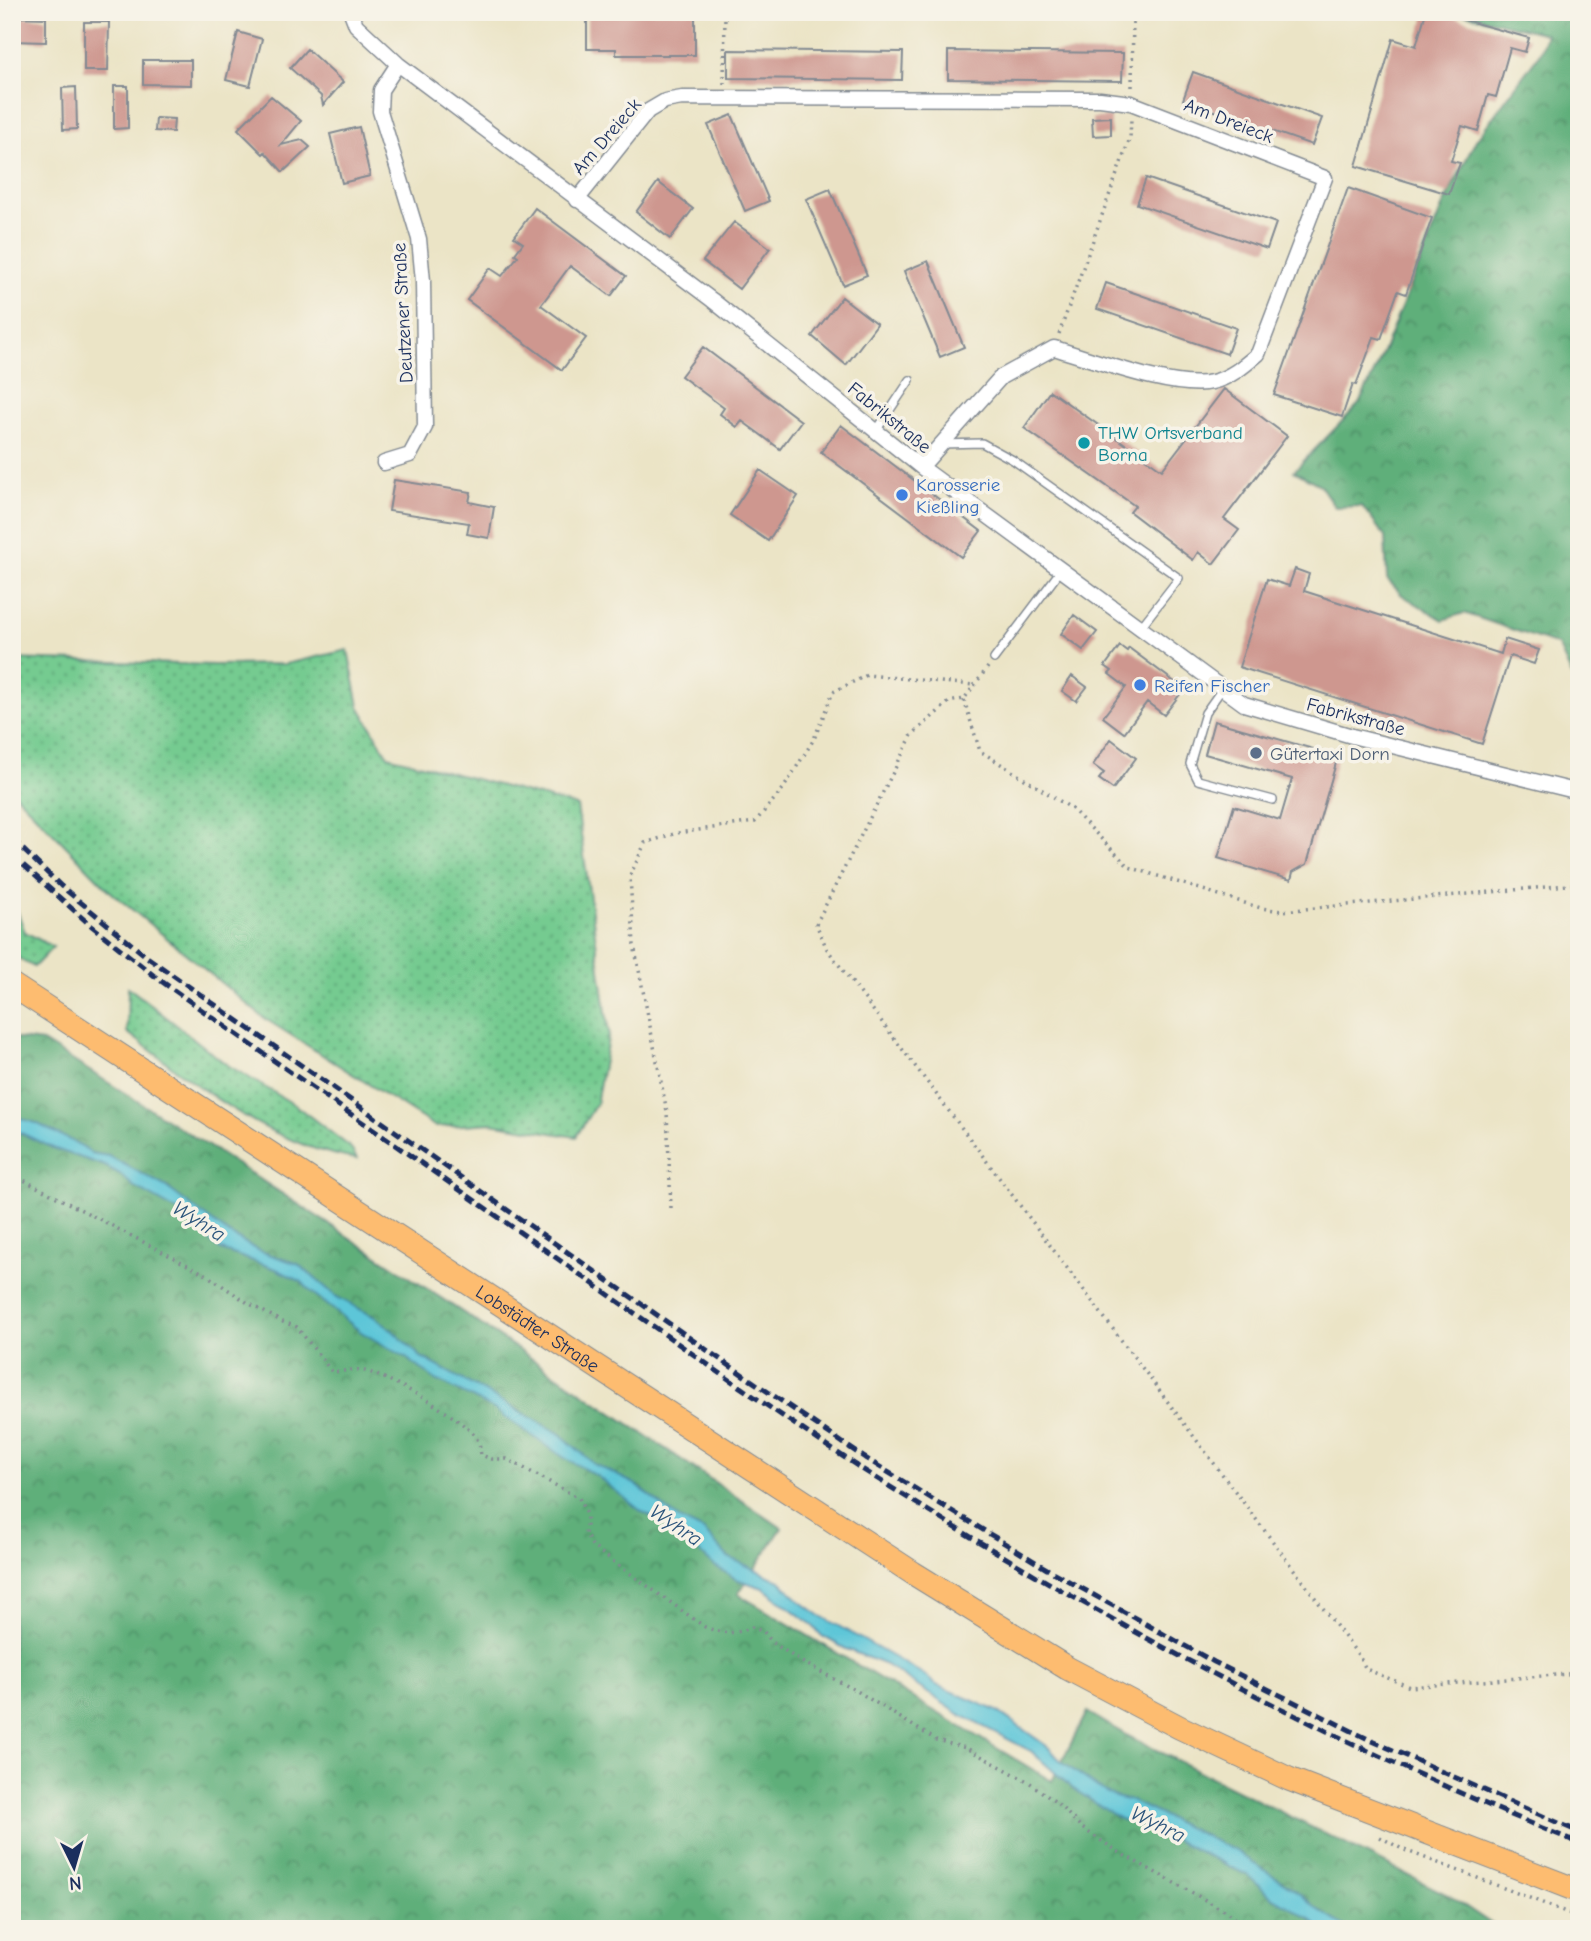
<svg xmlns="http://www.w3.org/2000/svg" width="1591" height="1941" font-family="'Comic Neue',sans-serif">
	<defs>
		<pattern id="grass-dots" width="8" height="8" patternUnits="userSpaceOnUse" patternTransform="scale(1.75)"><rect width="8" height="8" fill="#74cb90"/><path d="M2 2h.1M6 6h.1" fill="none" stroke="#5ea579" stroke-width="1.8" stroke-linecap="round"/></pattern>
		<pattern id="forest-crowns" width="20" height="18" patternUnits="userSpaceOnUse" patternTransform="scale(1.75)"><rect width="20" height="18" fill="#5faf7a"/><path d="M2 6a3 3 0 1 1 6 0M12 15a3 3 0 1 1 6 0" fill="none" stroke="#4e8f67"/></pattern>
	</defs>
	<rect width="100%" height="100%" fill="#f7f3e8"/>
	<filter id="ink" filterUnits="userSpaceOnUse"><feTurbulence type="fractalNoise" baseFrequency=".0143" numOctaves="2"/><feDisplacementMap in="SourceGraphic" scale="14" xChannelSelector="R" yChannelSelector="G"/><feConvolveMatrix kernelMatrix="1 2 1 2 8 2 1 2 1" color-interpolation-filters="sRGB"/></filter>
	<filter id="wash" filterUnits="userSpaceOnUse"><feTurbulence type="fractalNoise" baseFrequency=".00686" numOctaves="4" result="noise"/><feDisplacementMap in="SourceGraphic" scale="28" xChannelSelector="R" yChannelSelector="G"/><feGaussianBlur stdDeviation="1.57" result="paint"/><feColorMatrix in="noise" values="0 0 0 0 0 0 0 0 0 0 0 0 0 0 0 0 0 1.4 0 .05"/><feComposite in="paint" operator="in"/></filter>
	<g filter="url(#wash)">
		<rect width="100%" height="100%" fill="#ebe4c6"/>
		<path fill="url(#grass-dots)" stroke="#487d77" stroke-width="2" d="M 348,650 L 359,706 L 388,756 L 577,806 L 609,1033 L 596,1104 L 576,1137 L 491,1123 L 436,1127 L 264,1018 L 112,893 L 12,791 L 12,659 L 214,665 L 285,664 Z
			M 12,897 L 25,932 L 53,947 L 34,967 L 12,955 Z
			M 128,987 L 226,1064 L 295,1105 L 350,1147 L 357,1159 C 270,1146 194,1084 127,1032 Z"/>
		<path fill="url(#forest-crowns)" stroke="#3d6f6c" stroke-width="2" d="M 1456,12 L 1579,12 L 1579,685 L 1573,678 L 1558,645 L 1464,613 L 1443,620 L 1402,595 L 1387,579 L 1385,537 L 1362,506 L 1335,507 L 1320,485 L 1294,471 L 1359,404 L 1377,367 L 1444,203 L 1476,140 L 1540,53 L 1546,34 Z
			M 12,1038 L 43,1042 C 294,1197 538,1362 782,1528 L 738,1594 L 1052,1781 L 1087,1712 L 1126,1735 L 1450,1896 L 1499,1929 L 12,1929 Z"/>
		<path fill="#5dc6d8" stroke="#3c7a9b" stroke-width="2" d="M 12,1116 L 36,1123 L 82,1146 L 91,1153 L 109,1156 L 165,1186 L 229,1234 L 260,1251 L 298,1264 L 337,1297 L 373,1316 L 392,1330 L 421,1357 L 559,1433 L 594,1464 L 635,1484 L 679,1519 L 704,1531 L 728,1557 L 780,1581 L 800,1601 L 819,1615 L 923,1674 L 936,1685 L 997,1711 L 1048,1747 L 1062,1762 L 1100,1789 L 1115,1797 L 1132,1801 L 1236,1851 L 1295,1890 L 1322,1912 L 1349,1929 L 1319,1929 L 1310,1919 L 1272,1897 L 1247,1875 L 1153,1829 L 1120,1819 L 1072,1788 L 1031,1751 L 959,1714 L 886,1665 L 846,1649 L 822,1636 L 811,1624 L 763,1588 L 736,1579 L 712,1564 L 676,1529 L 642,1512 L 597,1476 L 563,1457 L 492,1408 L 436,1380 L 405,1357 L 361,1332 L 309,1290 L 302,1282 L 276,1269 L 221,1250 L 212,1243 L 190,1218 L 133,1186 L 120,1174 L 105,1166 L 55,1149 L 12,1129 Z"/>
		<g id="blocks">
			<path fill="#ce978f" d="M 587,12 L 695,12 L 695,55 L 616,55 L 616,49 L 587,49 Z
				M 1426,12 L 1436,12 L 1529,38 L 1525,52 L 1510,48 L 1496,97 L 1488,95 L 1478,131 L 1462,126 L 1451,161 L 1460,163 L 1449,194 L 1356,166 L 1393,39 L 1416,46 Z
				M 12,17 L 46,18 L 46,42 L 12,41 Z
				M 84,22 L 109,22 L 108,71 L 84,71 Z
				M 238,32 L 262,39 L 250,86 L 226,80 Z
				M 307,49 L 343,82 L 323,105 L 321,96 L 290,68 Z
				M 728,50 L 903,52 L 902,80 L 728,78 Z
				M 948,51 L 1123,53 L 1122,81 L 948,79 Z
				M 143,60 L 191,60 L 191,85 L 143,84 Z
				M 1193,72 L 1322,118 L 1312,145 L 1183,100 Z
				M 114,86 L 128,86 L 128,128 L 114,129 Z
				M 76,87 L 77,129 L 63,130 L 62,88 Z
				M 271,96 L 301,121 L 281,145 L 302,140 L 310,147 L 283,172 L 265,152 L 263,154 L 238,129 Z
				M 732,115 L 769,201 L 745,211 L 708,125 Z
				M 1111,117 L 1111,135 L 1093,136 L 1092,118 Z
				M 156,118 L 174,119 L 173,132 L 155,131 Z
				M 359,127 L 370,176 L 342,183 L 330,134 Z
				M 1146,178 L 1276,223 L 1267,249 L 1137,204 Z
				M 658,182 L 693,209 L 670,239 L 636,212 Z
				M 1348,188 L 1432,218 L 1406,294 L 1398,291 L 1381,339 L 1374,337 L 1356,385 L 1353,384 L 1342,417 L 1274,395 Z
				M 830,189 L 867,275 L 843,285 L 806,199 Z
				M 535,208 L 626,276 L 611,296 L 570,266 L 541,305 L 586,338 L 562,370 L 467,300 L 490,268 L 502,276 L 518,256 L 515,254 L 523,243 L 514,237 Z
				M 734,222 L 770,248 L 739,289 L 703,261 Z
				M 928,261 L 964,347 L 940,357 L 904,271 Z
				M 1106,283 L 1236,328 L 1227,354 L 1097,309 Z
				M 842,297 L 877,324 L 846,365 L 812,336 Z
				M 703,347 L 801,421 L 780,449 L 742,421 L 737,427 L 720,414 L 724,408 L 681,376 Z
				M 1224,389 L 1287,436 L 1224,519 L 1239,530 L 1213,564 L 1198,552 L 1193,560 L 1130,512 L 1135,506 L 1024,428 L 1050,391 L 1162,470 Z
				M 841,425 L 981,531 L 961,557 L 821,452 Z
				M 760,470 L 798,496 L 768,541 L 730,515 Z
				M 394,480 L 471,492 L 469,502 L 494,507 L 489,538 L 467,534 L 469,523 L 389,511 Z
				M 1295,569 L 1309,574 L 1304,591 L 1501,654 L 1505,639 L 1539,650 L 1534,664 L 1510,656 L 1482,744 L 1239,667 L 1267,579 L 1289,586 Z
				M 1074,615 L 1097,632 L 1083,650 L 1061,634 Z
				M 1120,646 L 1127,651 L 1129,648 L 1184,689 L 1164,715 L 1147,702 L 1124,733 L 1103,717 L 1126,687 L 1109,674 L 1112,671 L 1105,666 Z
				M 1072,676 L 1087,687 L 1076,701 L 1062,691 Z
				M 1214,721 L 1338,756 L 1307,864 L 1293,872 L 1291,880 L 1218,858 L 1234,806 L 1280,820 L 1292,779 L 1205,754 Z
				M 1111,739 L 1136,758 L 1113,789 L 1099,779 L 1104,773 L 1093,765 Z"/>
		</g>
	</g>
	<g filter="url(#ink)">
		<use href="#blocks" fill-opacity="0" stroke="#838a92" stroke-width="2"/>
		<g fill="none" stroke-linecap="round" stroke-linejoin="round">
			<defs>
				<path id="service" d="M 876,431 L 910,380
					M 942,444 L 982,443 L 1013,460 L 1179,578 L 1140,628
					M 994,659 L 1061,570
					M 1222,689 L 1205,713 L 1190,764 L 1198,780 L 1273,800"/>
				<path id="minor" d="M 351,12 L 356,25 L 398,64 L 712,300 L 921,467 L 1244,704 L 1352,736 L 1579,792
					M 577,200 L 648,111 L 665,101 L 682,98 L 1100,99 L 1131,103 L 1325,178 L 1258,354 C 1244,366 1230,378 1212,382 C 1176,391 1092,359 1054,348 L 1001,377 L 921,467
					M 384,463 L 410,455 L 425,427 L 423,281 L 419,239 L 380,111 L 381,90 L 398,64"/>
				<g id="primary">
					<path id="s1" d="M 12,985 L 913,1573 L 1067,1668 L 1179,1727 L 1289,1779 L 1579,1891"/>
				</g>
			</defs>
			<use href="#service" stroke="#838a92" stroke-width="10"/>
			<use href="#minor" stroke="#838a92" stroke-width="17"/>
			<use href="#primary" stroke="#838a92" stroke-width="25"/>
			<path stroke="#838a92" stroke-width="3.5" stroke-dasharray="2 5" stroke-linecap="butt" d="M 724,84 L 725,12
				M 1132,87 L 1133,12
				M 1059,334 L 1130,138 L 1131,119
				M 988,667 L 964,699 L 949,702 L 912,735 L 816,924 L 827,949 L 1359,1656 L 1366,1669 L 1410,1687 L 1579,1673
				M 964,700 L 980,751 L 1071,808 L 1129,867 L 1261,908 L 1282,911 L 1579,884
				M 12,1174 L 205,1274 L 248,1303 L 283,1322 L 297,1327 L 332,1372 C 341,1372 350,1369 359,1370 C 381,1371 466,1419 477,1439 C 480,1443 480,1450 481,1455 L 492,1459 L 507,1459 L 579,1498 L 587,1517 L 585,1534 L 593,1547 L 705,1627 C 723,1634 734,1635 752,1627 L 764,1632 L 772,1642 L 800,1661 L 857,1691 L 936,1740 L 966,1748 L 1029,1782 L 1058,1804 L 1082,1828 L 1120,1853 L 1227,1912 L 1246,1929
				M 671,1208 L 667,1112 L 634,945 L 630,876 L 645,843 L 677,833 L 755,822 L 783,789 L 814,739 L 833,692 L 867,675 L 973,685
				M 1380,1837 L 1402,1849 L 1579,1917"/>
			<use href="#service" stroke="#fff" stroke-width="7"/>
			<use href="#minor" stroke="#fff" stroke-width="14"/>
			<use href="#primary" stroke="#fdbc70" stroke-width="23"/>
			<path stroke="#1b2f5e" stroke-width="5" stroke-dasharray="10 5" stroke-linecap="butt" d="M 12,839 L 61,886 L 147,957 L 714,1355 L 865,1458 L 1047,1569 L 1214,1662 L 1368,1739 L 1579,1832
				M 12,855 L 88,923 L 157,978 C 280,1066 405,1151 528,1238 C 638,1315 747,1394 859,1467 C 1086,1613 1328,1742 1579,1843"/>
		</g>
	</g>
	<circle fill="#0f9aa8" stroke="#f7f3e8" stroke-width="2.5" cx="1084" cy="443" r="7"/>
	<g fill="#3f7fe0" stroke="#f7f3e8" stroke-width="2.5">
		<circle cx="902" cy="495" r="7"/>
		<circle cx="1140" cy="685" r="7"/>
	</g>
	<circle fill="#5c6f8a" stroke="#f7f3e8" stroke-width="2.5" cx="1256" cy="753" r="7"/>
	<g text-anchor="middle" stroke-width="7" stroke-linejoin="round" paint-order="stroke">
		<g font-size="19" fill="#1b2f5e" stroke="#f7f3e8">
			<text transform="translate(1229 120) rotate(21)" y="7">Am Dreieck</text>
			<text transform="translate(606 136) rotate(-49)" y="7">Am Dreieck</text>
			<text transform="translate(402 313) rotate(-93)" y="7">Deutzener Straße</text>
			<text transform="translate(890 417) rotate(39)" y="7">Fabrikstraße</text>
			<text transform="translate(1356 716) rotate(15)" y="7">Fabrikstraße</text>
			<text dy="7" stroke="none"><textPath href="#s1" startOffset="628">Lobstädter Straße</textPath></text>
		</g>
		<g font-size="19" fill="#0d838f" stroke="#f7f3e8" text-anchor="start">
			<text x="1098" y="439">THW Ortsverband<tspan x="1098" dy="22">Borna</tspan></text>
		</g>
		<g font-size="19" fill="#366cbe" stroke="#f7f3e8" text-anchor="start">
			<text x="916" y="491">Karosserie<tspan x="916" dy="22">Kießling</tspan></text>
			<text x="1154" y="692">Reifen Fischer</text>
		</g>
		<g font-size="19" fill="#4e5e75" stroke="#f7f3e8" text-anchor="start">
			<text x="1270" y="760">Gütertaxi Dorn</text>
		</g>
		<g font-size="21" font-style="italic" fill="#2c557c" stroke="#f7f3e8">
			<text transform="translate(199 1221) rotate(32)" y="7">Wyhra</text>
			<text transform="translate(676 1525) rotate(34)" y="7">Wyhra</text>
			<text transform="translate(1158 1824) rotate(26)" y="7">Wyhra</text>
		</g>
	</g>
	<rect width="1591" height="1941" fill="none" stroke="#f7f3e8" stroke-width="42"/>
	<g transform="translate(74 1867) rotate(175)" stroke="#f7f3e8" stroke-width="5" paint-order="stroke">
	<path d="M0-5L12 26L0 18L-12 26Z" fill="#1b2f5e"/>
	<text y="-10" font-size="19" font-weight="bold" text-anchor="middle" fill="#1b2f5e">N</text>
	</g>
</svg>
